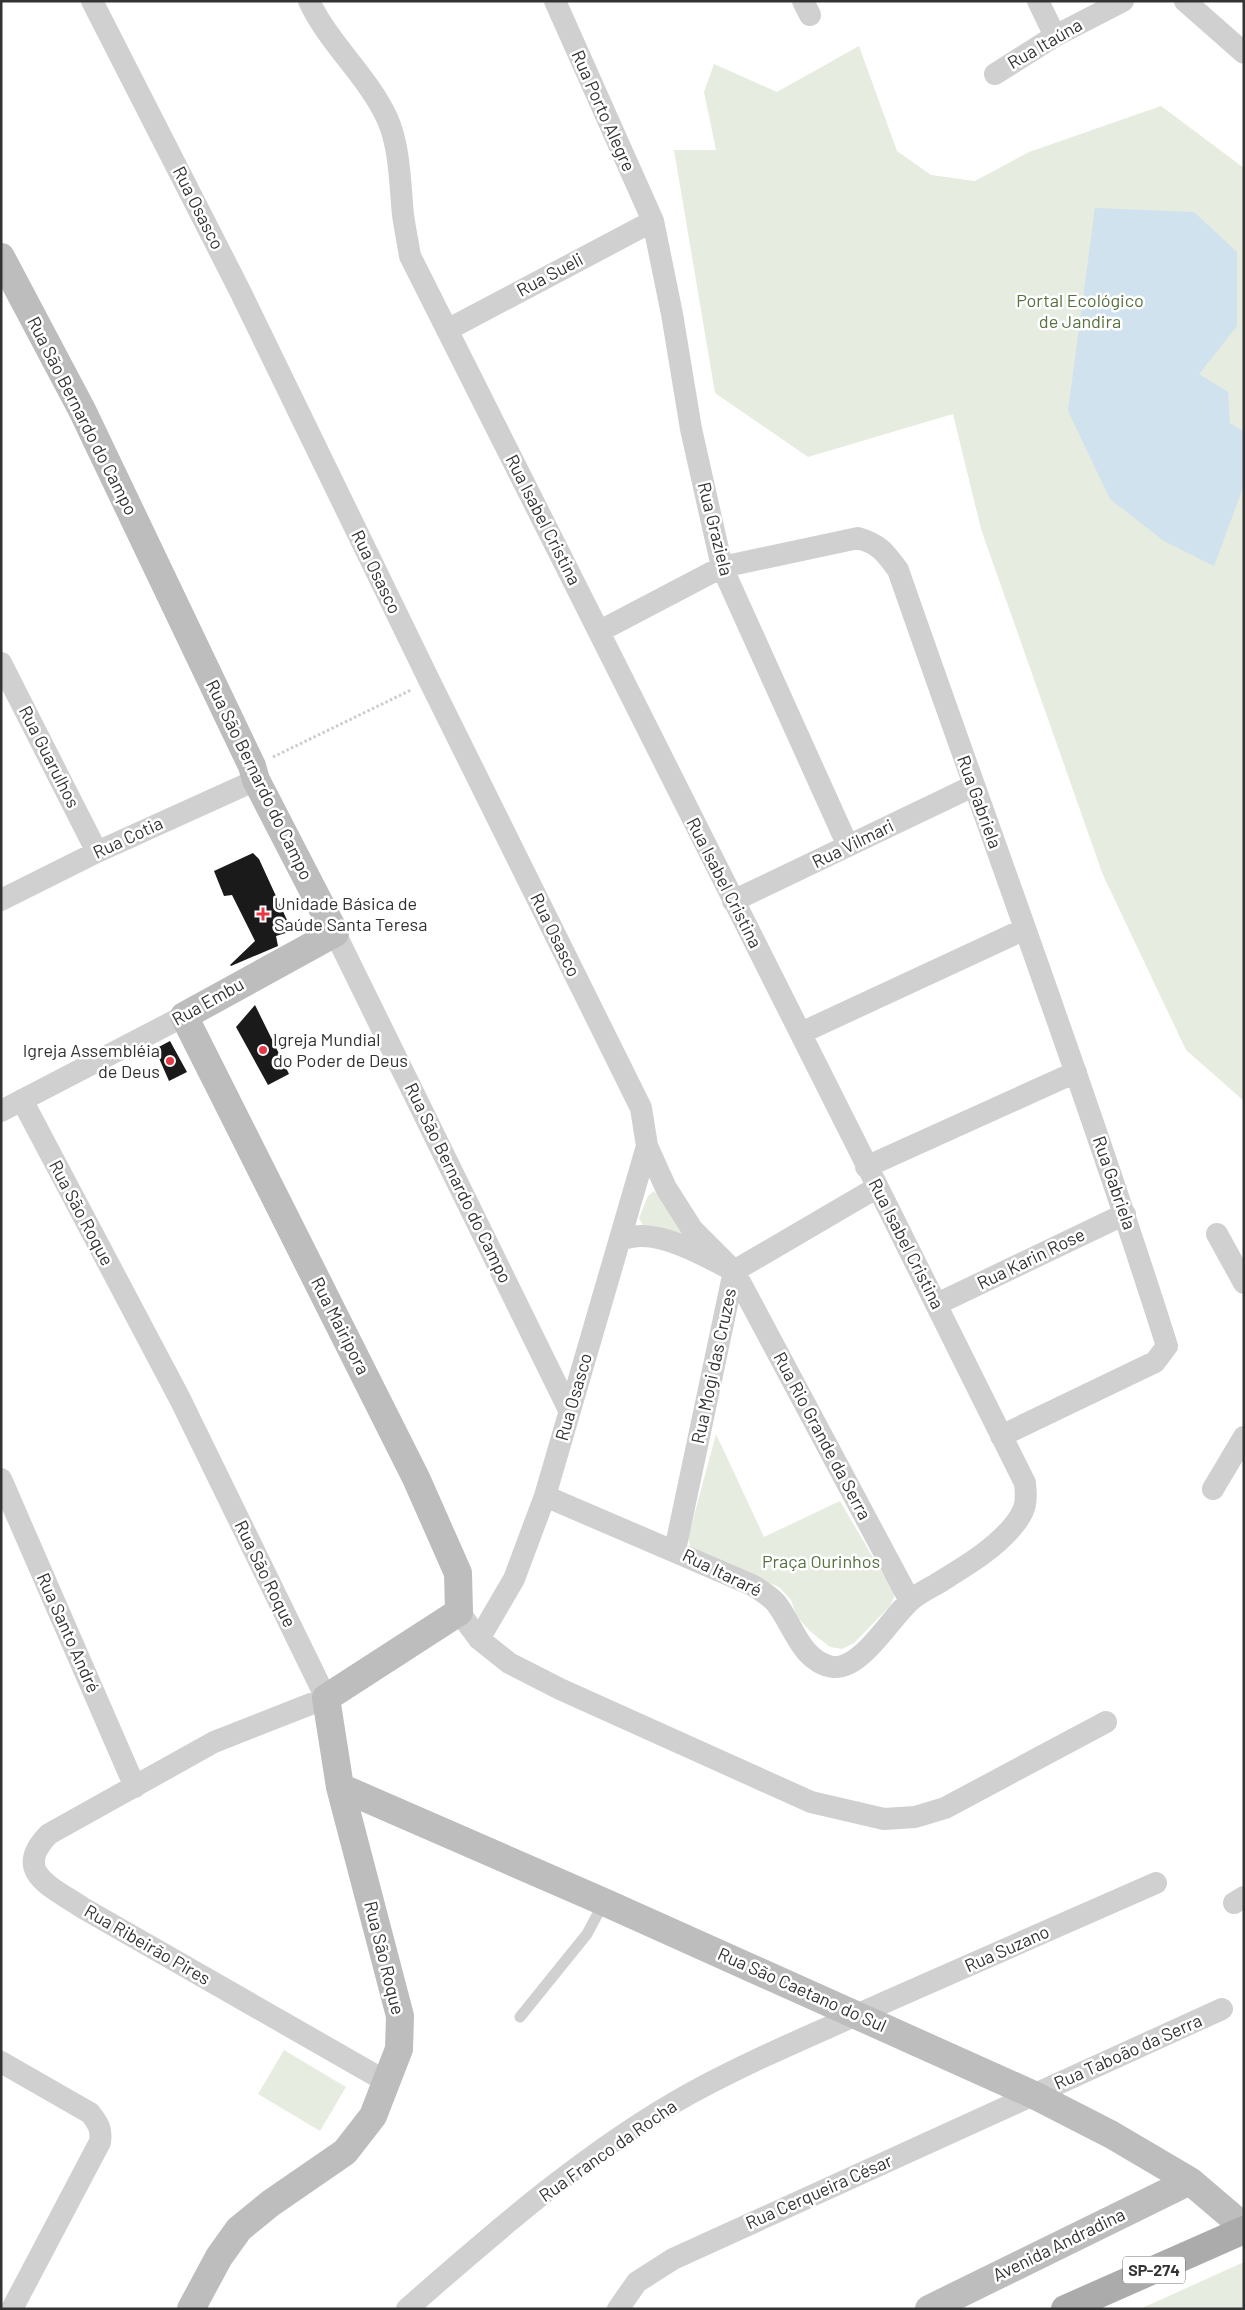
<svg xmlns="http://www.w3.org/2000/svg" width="1245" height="2310" font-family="Barlow,sans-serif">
	<rect width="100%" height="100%" fill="#fff"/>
	<path fill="#e6ecdf" d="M 859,46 L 897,151 L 931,175 L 975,181 L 1029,152 L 1161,106 L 1244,168 L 1244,1101 L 1186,1050 L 1103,875 L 981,529 L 953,414 L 808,457 L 715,393 L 674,150 L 716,150 L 704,92 L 714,64 L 777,92 Z
		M 654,1191 L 692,1236 L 645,1229 L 639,1218 L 648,1196 Z
		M 716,1434 L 764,1537 L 840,1501 L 895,1595 L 890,1606 L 854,1643 L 842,1649 L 830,1647 L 811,1632 L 797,1617 L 791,1600 L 779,1587 L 700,1554 L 690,1546 L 688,1538 Z
		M 284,2050 L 346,2087 L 320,2131 L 258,2094 Z
		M 1244,2262 L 1244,2309 L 1140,2309 Z"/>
	<path fill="#cfe2ee" d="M 1095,208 L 1194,212 L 1237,252 L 1237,326 L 1199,374 L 1228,392 L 1230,423 L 1244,432 L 1244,485 L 1214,566 L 1164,541 L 1110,499 L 1068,411 Z"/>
	<path fill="#1a1a1a" d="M 253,853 L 259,859 L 292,931 L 276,936 L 278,946 L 231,966 L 230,965 L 255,941 L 232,895 L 224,896 L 214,871 Z
		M 255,1005 L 289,1074 L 268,1085 L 236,1027 Z
		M 170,1041 L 187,1072 L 169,1081 L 155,1049 Z"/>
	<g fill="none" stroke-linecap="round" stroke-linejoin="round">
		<path stroke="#cdcdcd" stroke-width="3" stroke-dasharray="2.5 2.5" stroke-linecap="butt" d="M 273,757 L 411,690"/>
		<path stroke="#d0d0d0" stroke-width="11" d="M 520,2017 L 587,1934 L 604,1902"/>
		<path stroke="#d0d0d0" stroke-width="22" d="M 92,1 L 240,291 L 430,682 L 641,1108 L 647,1146 L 545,1496 L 514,1579 L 479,1639
			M 309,1 C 329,44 367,75 387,118 C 400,146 400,185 403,215 C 405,229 408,243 410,256 C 615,665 822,1073 1025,1483 C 1027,1502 1026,1510 1014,1525 C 993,1551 962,1568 935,1585 C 926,1590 916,1595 909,1602 C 890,1619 861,1670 833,1667 C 801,1662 793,1624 776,1603 C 769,1595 760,1590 752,1585 L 545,1496
			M 555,1 L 653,221 L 672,314 L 691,429 L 722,567 L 848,846
			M 803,1 L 810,15
			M 1038,1 L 1055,36
			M 1185,1 L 1244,53
			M 995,74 L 1055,36 L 1123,1
			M 447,330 L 653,221
			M 600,631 L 722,567 L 858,538 C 879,544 885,552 898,570 C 988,828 1084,1085 1167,1346 L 1155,1362 L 1001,1436
			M 1,663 L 97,852
			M 1,900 L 97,852 L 256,780
			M 733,901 L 973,786
			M 335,933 L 569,1410
			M 801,1033 L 1025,929
			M 22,1100 L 180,1399 L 326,1698 L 214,1742 L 49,1834 C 11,1872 52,1887 83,1908 L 387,2082
			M 1,1111 L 184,1016
			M 647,1146 L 666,1188 L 692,1229 L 734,1271 L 910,1601
			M 866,1167 L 1076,1072
			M 1217,1234 L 1244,1283
			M 621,1239 C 627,1238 634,1236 640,1236 C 669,1235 709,1258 734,1271 L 675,1550
			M 734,1271 L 876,1188
			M 937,1304 L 1125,1214
			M 1,1479 L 135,1787
			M 1213,1489 L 1244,1437
			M 459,1612 L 479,1639 L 509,1663 L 560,1689 L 811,1802 L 884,1819 L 915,1817 L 945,1808 L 1106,1722
			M 1234,1903 L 1244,1897
			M 1,2062 L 90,2113 C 98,2123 102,2129 100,2142 L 12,2309
			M 407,2309 C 496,2231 588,2150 691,2093 C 753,2059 817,2033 881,2004 C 972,1964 1064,1924 1156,1883
			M 618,2309 L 637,2282 L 673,2259 L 1222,2009"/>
		<path stroke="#bdbdbd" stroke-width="28" d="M 1,257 L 82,410 L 252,766 L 256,780 L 335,933 L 184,1016 L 416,1478 L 458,1573 L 459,1612 L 326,1698 L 340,1787 L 400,2016 L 399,2049 L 373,2116 L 345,2152 L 271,2203 L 239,2229 L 219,2257 L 191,2309
			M 340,1787 L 604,1902 L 1034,2095 L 1112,2135 L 1190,2181 L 1244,2227
			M 929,2309 L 1190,2181"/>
		<path stroke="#ababab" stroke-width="28" d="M 1065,2309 L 1244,2230"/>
	</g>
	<g fill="#e63946" stroke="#fff" stroke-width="2">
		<path d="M260.5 906.5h5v5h5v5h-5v5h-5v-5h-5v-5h5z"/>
		<circle cx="263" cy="1050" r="5"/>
		<circle cx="170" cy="1061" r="5"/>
	</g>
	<g text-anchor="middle" stroke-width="5" stroke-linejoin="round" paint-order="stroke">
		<rect fill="#fff" stroke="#707070" stroke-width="1" x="1123" y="2256.5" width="62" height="27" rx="4"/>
		<g font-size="16" font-weight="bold" fill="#333">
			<text x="1154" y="2276">SP-274</text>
		</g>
		<g font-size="18" fill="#333" stroke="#fff">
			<text transform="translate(1045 44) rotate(-30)" y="6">Rua Itaúna</text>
			<text transform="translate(603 111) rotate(66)" y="6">Rua Porto Alegre</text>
			<text transform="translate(198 208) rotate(63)" y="6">Rua Osasco</text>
			<text transform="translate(550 275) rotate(-28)" y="6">Rua Sueli</text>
			<text transform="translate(82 416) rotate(63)" y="6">Rua São Bernardo do Campo</text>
			<text transform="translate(543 520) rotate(63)" y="6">Rua Isabel Cristina</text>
			<text transform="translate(715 529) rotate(76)" y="6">Rua Graziela</text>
			<text transform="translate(376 572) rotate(64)" y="6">Rua Osasco</text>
			<text transform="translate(49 757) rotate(63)" y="6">Rua Guarulhos</text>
			<text transform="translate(259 780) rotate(64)" y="6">Rua São Bernardo do Campo</text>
			<text transform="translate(979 802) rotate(70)" y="6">Rua Gabriela</text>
			<text transform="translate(128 838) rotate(-25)" y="6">Rua Cotia</text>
			<text transform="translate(853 844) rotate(-26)" y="6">Rua Vilmari</text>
			<text transform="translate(724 883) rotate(63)" y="6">Rua Isabel Cristina</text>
			<text transform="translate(555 935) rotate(64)" y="6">Rua Osasco</text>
			<text transform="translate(208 1002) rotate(-29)" y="6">Rua Embu</text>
			<text transform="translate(458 1183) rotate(64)" y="6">Rua São Bernardo do Campo</text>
			<text transform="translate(1114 1183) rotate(71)" y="6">Rua Gabriela</text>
			<text transform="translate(81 1213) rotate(62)" y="6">Rua São Roque</text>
			<text transform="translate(906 1244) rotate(63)" y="6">Rua Isabel Cristina</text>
			<text transform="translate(1031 1259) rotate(-26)" y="6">Rua Karin Rose</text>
			<text transform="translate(340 1326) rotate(63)" y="6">Rua Mairipora</text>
			<text transform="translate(714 1366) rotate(-78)" y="6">Rua Mogi das Cruzes</text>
			<text transform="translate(574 1397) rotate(-74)" y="6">Rua Osasco</text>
			<text transform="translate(822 1436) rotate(62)" y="6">Rua Rio Grande da Serra</text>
			<text transform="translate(722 1573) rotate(26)" y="6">Rua Itararé</text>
			<text transform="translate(265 1574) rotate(64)" y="6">Rua São Roque</text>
			<text transform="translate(68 1633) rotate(66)" y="6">Rua Santo André</text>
			<text transform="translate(147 1945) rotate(30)" y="6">Rua Ribeirão Pires</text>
			<text transform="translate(1007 1949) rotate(-24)" y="6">Rua Suzano</text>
			<text transform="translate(384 1958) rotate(76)" y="6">Rua São Roque</text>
			<text transform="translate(802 1990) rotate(24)" y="6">Rua São Caetano do Sul</text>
			<text transform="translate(1128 2052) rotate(-24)" y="6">Rua Taboão da Serra</text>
			<text transform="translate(608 2151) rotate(-35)" y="6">Rua Franco da Rocha</text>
			<text transform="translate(819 2192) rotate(-24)" y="6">Rua Cerqueira César</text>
			<text transform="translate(1059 2245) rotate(-26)" y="6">Avenida Andradina</text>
		</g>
		<g font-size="18" fill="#56703f" stroke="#fff">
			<text x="1080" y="307">Portal Ecológico<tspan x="1080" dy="21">de Jandira</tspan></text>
			<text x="821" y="1568">Praça Ourinhos</text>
		</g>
		<g font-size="18" fill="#333" stroke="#fff" text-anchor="start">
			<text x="274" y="910">Unidade Básica de<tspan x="274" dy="21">Saúde Santa Teresa</tspan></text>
			<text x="273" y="1046">Igreja Mundial<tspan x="273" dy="21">do Poder de Deus</tspan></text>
			<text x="160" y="1057" text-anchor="end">Igreja Assembléia<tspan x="160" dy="21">de Deus</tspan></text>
		</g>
	</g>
	<rect width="1245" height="2310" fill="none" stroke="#333333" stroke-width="5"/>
</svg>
